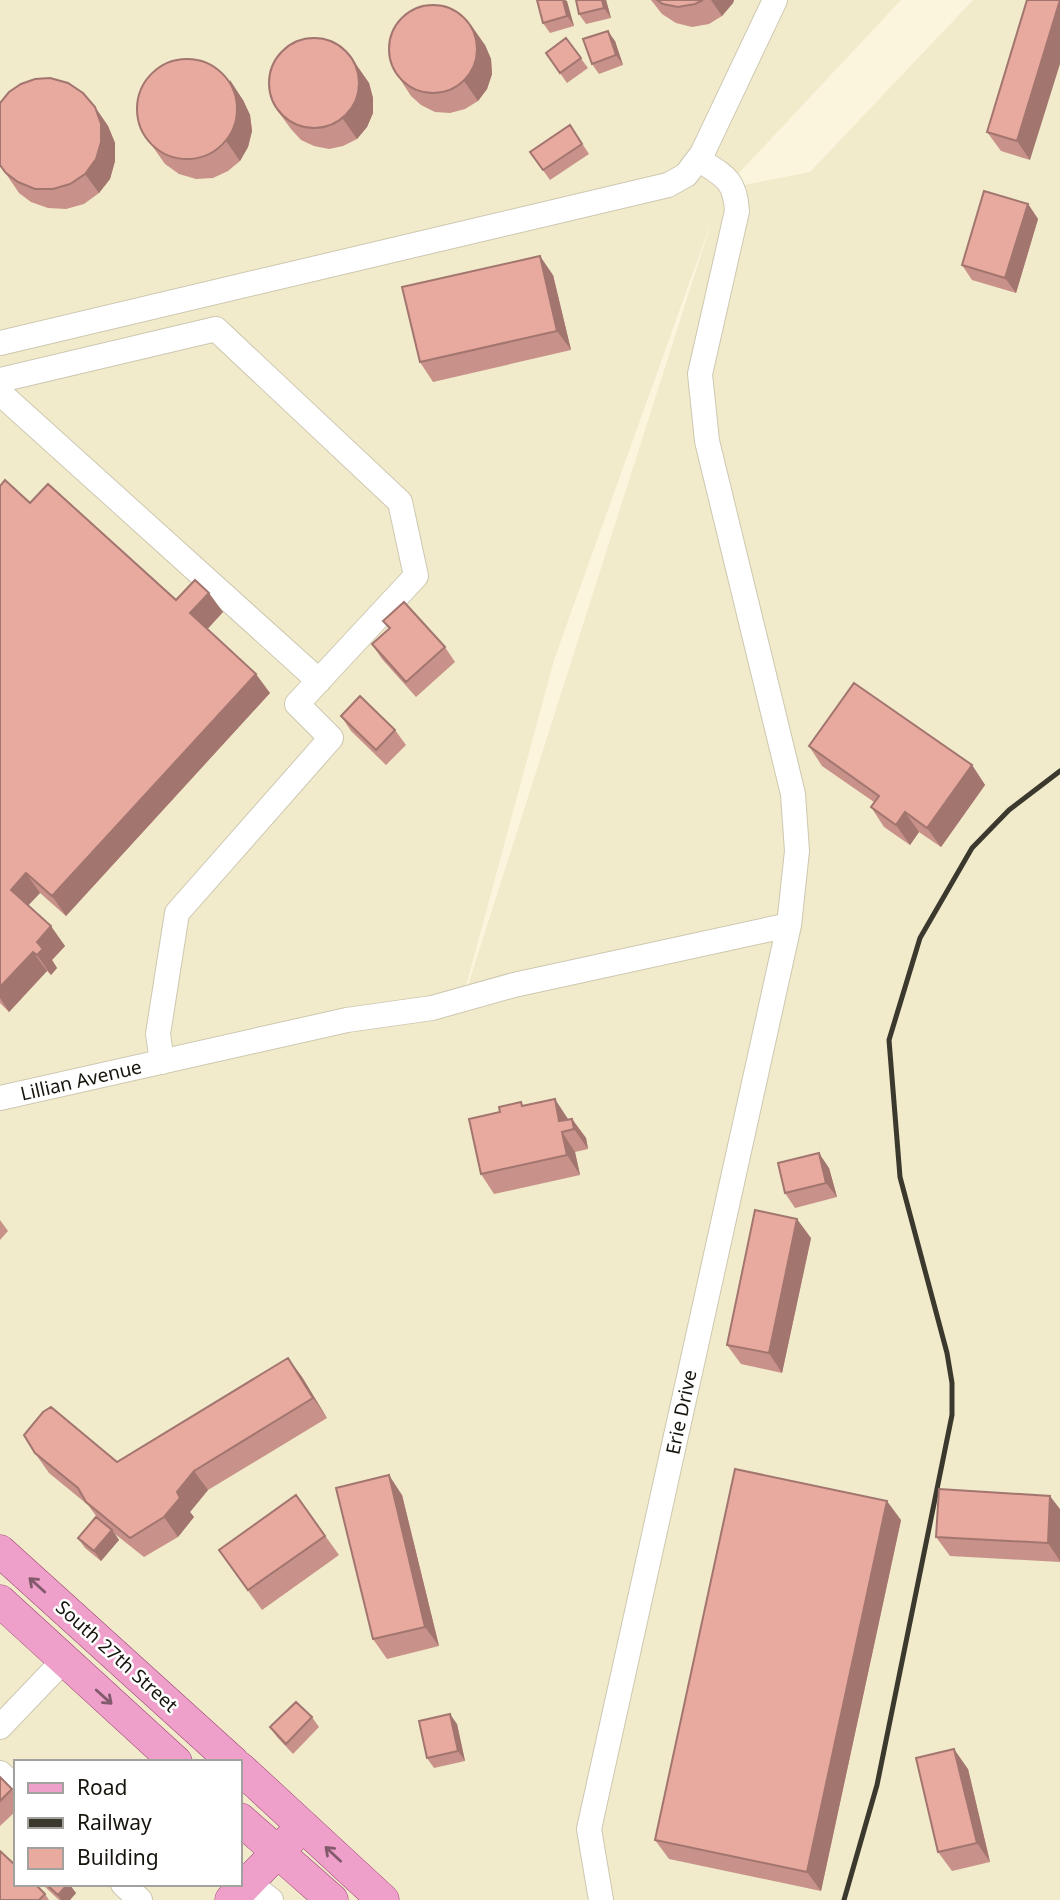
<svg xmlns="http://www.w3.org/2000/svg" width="1060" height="1900" font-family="'Noto Sans',sans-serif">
	<rect width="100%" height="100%" fill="#fbf5de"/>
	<path fill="#f1eacb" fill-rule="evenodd" d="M 0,0 L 901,0 L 724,189 L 810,172 L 973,0 L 1060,0 L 1060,1900 L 0,1900 ZM 713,217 L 463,1001 L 462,1001 L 554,660 ZM 16,1762 L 240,1762 L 240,1884 L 16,1884 Z"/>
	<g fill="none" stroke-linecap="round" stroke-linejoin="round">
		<defs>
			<path id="minor" d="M 0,343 L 668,185 L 686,175 L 702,154 L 775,0
				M 0,380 L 216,329 L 400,502 L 416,576 L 297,704 L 331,738 L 177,913 L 158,1034 L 162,1062
				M 0,393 L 319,681
				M 0,1098 L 347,1020 L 432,1008 L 514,985 L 789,925
				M 0,1727 L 64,1660
				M 0,1773 L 16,1788
				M 248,1882 L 271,1900
				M 123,1884 L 140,1900
				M 601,1900 L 589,1829 L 789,925 L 797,851 L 793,794 L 707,441 L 700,374 L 737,211 C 735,179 724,176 698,159"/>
			<path id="major" d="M 0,1551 L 233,1762
				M 0,1601 L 176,1762
				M 240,1768 L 383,1900
				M 240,1819 L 332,1900
				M 231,1900 L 292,1837"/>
		</defs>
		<use href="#minor" stroke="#cdc8b1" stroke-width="26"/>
		<use href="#major" stroke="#9b4672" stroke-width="33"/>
		<use href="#minor" stroke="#fff" stroke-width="24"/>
		<use href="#major" stroke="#eea0cb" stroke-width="32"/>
		<path stroke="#3b382e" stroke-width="5" d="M 844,1900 L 877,1785 L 952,1415 L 952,1383 L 947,1353 L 900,1177 L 889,1040 L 920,938 L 972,848 L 1009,810 L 1060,771"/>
	</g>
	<path fill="#c89189" d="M 537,0 L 566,0 L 574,26 L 550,33 L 543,23 Z
		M 606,0 L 611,18 L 586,24 L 579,14 Z
		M 651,0 L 734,0 L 733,3 L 722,16 L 709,24 L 692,27 L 676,23 L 662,14 Z
		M 1027,0 L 1030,160 L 1001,151 L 987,132 Z
		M 566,38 L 588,68 L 567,83 L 546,53 Z
		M 615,41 L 623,65 L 599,74 L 592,64 Z
		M 485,45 L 491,59 L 492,74 L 487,89 L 478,101 L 465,109 L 450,113 L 435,112 L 421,105 L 411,96 L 398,76 Z
		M 355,63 L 369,83 L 373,98 L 373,113 L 367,127 L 357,139 L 343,146 L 329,149 L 314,146 L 301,140 L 291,129 L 277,110 Z
		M 243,100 L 250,115 L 252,131 L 248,147 L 240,161 L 228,171 L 213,178 L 196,179 L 179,174 L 165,164 L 141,130 Z
		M 95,107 L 108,126 L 115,143 L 115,161 L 110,179 L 99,193 L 84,204 L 66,209 L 48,208 L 31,202 L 19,193 L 0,165 Z
		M 570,125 L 589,154 L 550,180 L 530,152 Z
		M 1028,204 L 1038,219 L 1016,293 L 972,280 L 962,265 Z
		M 553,275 L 571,350 L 433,382 L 420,362 Z
		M 0,486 L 30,503 L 176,600 L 223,612 L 207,629 L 270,693 L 66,916 L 40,893 L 28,905 L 65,946 L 52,960 L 57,968 L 51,975 L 47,971 L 9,1012 L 0,1003 Z
		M 383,621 L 445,647 L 455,662 L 416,697 L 382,659 L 372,644 L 389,629 Z
		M 341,716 L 395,730 L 406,745 L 386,765 L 351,731 Z
		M 809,746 L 972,765 L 985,785 L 941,847 L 919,832 L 910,845 L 884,827 L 871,807 L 874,802 L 822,766 Z
		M 524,1106 L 568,1119 L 572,1119 L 586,1138 L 588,1149 L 575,1152 L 580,1175 L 494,1194 L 481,1174 Z
		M 829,1168 L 837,1197 L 795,1208 L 785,1193 Z
		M 0,1220 L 8,1231 L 0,1240 Z
		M 811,1238 L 782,1373 L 741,1364 L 727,1345 Z
		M 288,1358 L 302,1377 L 327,1418 L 208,1490 L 190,1512 L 194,1517 L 178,1537 L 144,1557 L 115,1534 L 119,1540 L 101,1561 L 85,1548 L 78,1538 L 97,1517 L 88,1505 L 49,1473 L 35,1453 L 117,1462 Z
		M 296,1495 L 339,1555 L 262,1610 L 219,1550 Z
		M 402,1495 L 439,1646 L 387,1659 L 373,1639 Z
		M 1060,1509 L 1060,1562 L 950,1556 L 936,1537 Z
		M 901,1520 L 821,1891 L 669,1859 L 655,1840 Z
		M 312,1717 L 319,1727 L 293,1754 L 277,1737 L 270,1727 Z
		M 457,1724 L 465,1761 L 434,1768 L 427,1758 Z
		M 968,1769 L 990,1862 L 952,1871 L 938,1852 Z
		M 0,1777 L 16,1794 L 16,1811 L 0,1826 Z
		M 42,1884 L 69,1884 L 76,1893 L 70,1900 L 59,1900 Z
		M 45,1894 L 49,1900 L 0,1900 Z"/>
	<path fill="#a2766f" d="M 563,0 L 567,1 L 574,26 L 567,16 Z
		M 602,0 L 606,0 L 611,18 L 604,8 Z
		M 711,0 L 734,0 L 733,3 L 722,16 Z
		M 1060,0 L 1060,64 L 1030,160 L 1017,141 Z
		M 471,25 L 485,45 L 491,59 L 492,74 L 487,89 L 478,101 L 464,81 Z
		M 608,31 L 615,41 L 623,65 L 616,55 Z
		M 355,63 L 369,83 L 373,98 L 373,113 L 367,127 L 357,139 L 343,119 Z
		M 230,80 L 243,100 L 250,115 L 252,131 L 248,147 L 240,161 L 226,141 Z
		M 95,107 L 108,126 L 115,143 L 115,161 L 110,179 L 99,193 L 85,174 Z
		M 1028,204 L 1038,219 L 1016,293 L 1005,278 Z
		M 540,256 L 553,275 L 571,350 L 557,331 Z
		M 209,593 L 223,612 L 204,633 L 190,613 Z
		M 256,674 L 270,693 L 66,916 L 52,896 Z
		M 972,765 L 985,785 L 941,847 L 927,828 Z
		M 905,812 L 919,832 L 910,845 L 896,825 Z
		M 26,873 L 40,893 L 25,909 L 11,890 Z
		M 51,926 L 65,946 L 52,960 L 57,968 L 51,975 L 37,955 L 37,942 Z
		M 33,952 L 47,971 L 9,1012 L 0,998 L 0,987 Z
		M 555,1099 L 568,1119 L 571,1130 L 559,1121 Z
		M 572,1119 L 586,1138 L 588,1149 L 574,1129 Z
		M 562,1132 L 575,1152 L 580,1175 L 567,1155 Z
		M 819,1153 L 829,1168 L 837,1197 L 826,1183 Z
		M 797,1219 L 811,1238 L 782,1373 L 769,1353 Z
		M 288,1358 L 302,1377 L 327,1418 L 313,1398 Z
		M 194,1471 L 208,1490 L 190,1512 L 194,1517 L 178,1537 L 164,1517 L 177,1492 Z
		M 389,1475 L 402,1495 L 439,1646 L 425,1627 Z
		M 1050,1496 L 1060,1509 L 1060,1561 L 1048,1543 Z
		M 887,1501 L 901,1520 L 821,1891 L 807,1872 Z
		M 112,1530 L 119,1540 L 101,1561 L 94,1551 Z
		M 450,1714 L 457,1724 L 465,1761 L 458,1751 Z
		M 954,1749 L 968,1769 L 990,1862 L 977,1843 Z
		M 68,1884 L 69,1884 L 76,1893 L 70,1900 L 61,1900 L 58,1895 Z"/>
	<path fill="#e8a99f" stroke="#a2766f" stroke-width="2" d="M 537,0 L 563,0 L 567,16 L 543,23 Z
		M 576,0 L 602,0 L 604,8 L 579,14 Z
		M 657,0 L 703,0 L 695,4 L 678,7 L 663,4 Z
		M 1027,0 L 1060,0 L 1017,141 L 987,132 Z
		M389 49a44 44 0 1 1 88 0a44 44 0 1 1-88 0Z
		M 608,31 L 616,55 L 592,64 L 583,39 Z
		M269 83a45 45 0 1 1 90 0a45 45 0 1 1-90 0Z
		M 566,38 L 581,58 L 560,73 L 546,53 Z
		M137 109a50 50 0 1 1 100 0a50 50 0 1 1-100 0Z
		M 50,78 L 68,83 L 83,93 L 95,107 L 101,124 L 101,142 L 96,159 L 85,174 L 70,184 L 53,189 L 35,189 L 18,182 L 6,173 L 0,165 L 0,103 L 9,92 L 21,84 L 35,79 Z
		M 570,125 L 582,144 L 543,170 L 530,152 Z
		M 984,191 L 1028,204 L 1005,278 L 962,265 Z
		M 540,256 L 557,331 L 420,362 L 402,287 Z
		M 5,480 L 30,503 L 48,484 L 176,600 L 195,580 L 209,593 L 190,613 L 256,674 L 52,896 L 26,873 L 11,890 L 51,926 L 37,942 L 43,949 L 37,955 L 33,952 L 0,987 L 0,486 Z
		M 404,602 L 445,647 L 406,682 L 372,644 L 390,628 L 383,621 Z
		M 854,683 L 972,765 L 927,828 L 905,812 L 896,825 L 871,807 L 879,796 L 809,746 Z
		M 360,696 L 395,730 L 376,750 L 341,716 Z
		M 555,1099 L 559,1121 L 572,1119 L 574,1129 L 562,1132 L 567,1155 L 481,1174 L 469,1119 L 500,1112 L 499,1107 L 521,1102 L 522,1106 Z
		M 819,1153 L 826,1183 L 785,1193 L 778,1163 Z
		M 755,1210 L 797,1219 L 769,1353 L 727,1345 Z
		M 288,1358 L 313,1398 L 194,1471 L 177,1492 L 180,1498 L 164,1517 L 130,1538 L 86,1502 L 78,1488 L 35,1453 L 24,1435 L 43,1412 L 51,1407 L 117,1462 Z
		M 735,1469 L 887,1501 L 807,1872 L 655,1840 Z
		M 389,1475 L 425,1627 L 373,1639 L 336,1488 Z
		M 939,1489 L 1050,1496 L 1048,1543 L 936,1537 Z
		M 296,1495 L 325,1536 L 248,1590 L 219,1550 Z
		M 96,1517 L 112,1530 L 94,1551 L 78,1538 Z
		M 296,1702 L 312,1717 L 286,1744 L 270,1727 Z
		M 450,1714 L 458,1751 L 427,1758 L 419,1721 Z
		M 954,1749 L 977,1843 L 938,1852 L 916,1758 Z
		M 0,1777 L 12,1789 L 0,1801 Z
		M 0,1851 L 16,1866 L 16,1884 L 35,1884 L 45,1894 L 39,1900 L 0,1900 Z
		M 46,1884 L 68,1884 L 58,1895 Z"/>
	<defs><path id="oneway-shaft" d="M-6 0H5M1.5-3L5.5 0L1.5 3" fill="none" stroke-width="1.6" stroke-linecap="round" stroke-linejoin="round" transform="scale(1.75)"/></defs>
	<g stroke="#825a6c">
		<use href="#oneway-shaft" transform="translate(37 1585) rotate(-138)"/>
		<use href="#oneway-shaft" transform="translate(104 1697) rotate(42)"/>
		<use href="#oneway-shaft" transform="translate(333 1854) rotate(-137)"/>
	</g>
	<g text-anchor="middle" stroke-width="5" stroke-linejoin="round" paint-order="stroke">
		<g font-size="19" fill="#16140c" stroke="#fff">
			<text transform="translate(81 1080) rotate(-13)" y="7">Lillian Avenue</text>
			<text transform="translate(681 1412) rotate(-78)" y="7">Erie Drive</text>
			<text transform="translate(117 1656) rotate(42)" y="7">South 27th Street</text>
		</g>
	</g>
	<rect x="14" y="1760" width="228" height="126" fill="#ffffff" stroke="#a2a19e" stroke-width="2"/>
	<rect x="28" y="1783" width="35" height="10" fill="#eea0cb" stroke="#a2a19e" stroke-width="2"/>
	<text x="77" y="1795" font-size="21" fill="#16140c">Road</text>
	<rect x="28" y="1818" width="35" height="10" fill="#3b382e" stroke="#a2a19e" stroke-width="2"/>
	<text x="77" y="1830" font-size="21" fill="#16140c">Railway</text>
	<rect x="28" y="1848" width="35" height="21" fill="#e8a99f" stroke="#a2a19e" stroke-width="2"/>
	<text x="77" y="1865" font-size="21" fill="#16140c">Building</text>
</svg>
